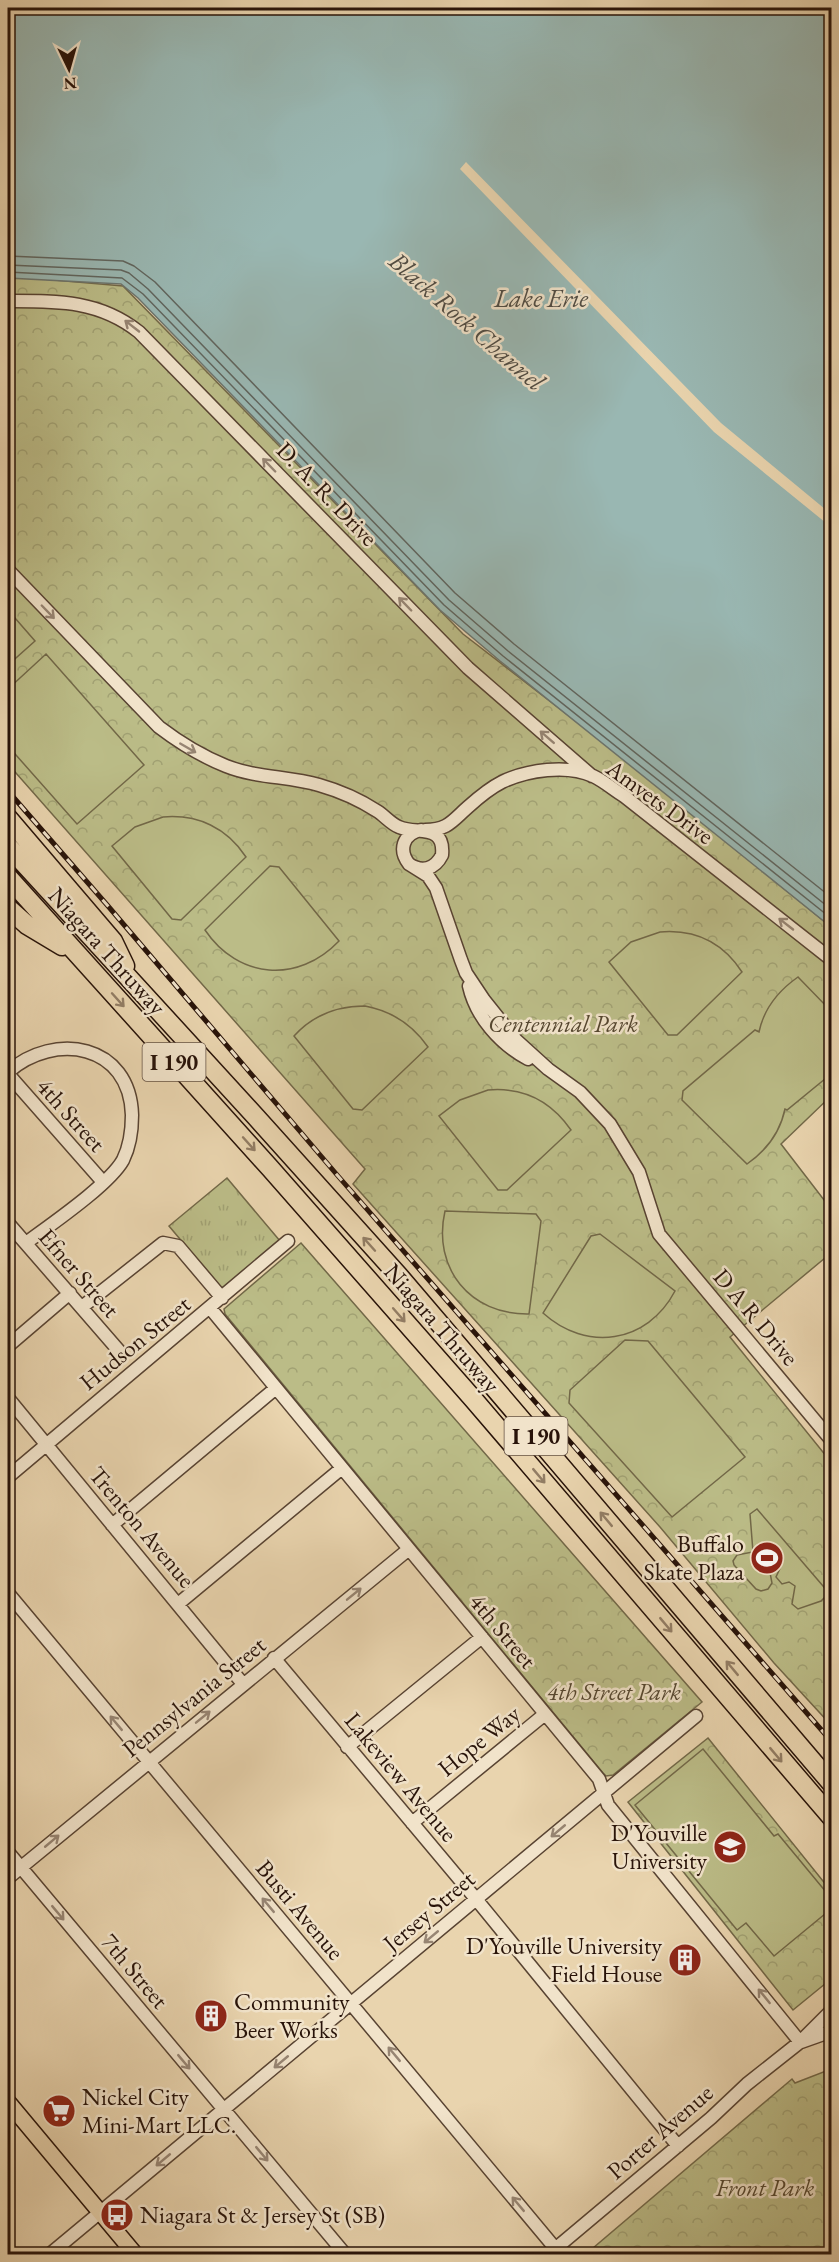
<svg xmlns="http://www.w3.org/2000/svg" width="839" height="2262" font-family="'EB Garamond',serif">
	<defs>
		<pattern id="grass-tufts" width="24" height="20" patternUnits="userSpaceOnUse" patternTransform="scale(1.5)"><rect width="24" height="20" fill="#bbbc87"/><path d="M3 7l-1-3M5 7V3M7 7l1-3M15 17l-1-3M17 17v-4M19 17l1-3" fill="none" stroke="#a1a173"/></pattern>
		<pattern id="park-crowns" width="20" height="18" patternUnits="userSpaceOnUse" patternTransform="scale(1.5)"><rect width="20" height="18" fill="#bbbc87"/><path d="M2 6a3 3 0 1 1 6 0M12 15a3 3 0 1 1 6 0" fill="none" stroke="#a1a173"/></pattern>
	</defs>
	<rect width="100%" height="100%" fill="#e9d4ae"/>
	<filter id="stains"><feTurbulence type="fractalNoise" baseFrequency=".00333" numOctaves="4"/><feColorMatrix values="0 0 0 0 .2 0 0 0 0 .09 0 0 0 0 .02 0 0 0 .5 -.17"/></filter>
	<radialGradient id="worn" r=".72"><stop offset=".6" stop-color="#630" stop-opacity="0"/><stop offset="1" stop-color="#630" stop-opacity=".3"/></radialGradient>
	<path fill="url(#grass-tufts)" stroke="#726848" stroke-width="1.5" d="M 227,1178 L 280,1241 L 222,1289 L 169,1226 Z"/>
	<path fill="url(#park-crowns)" stroke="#726848" stroke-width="1.5" d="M 8,276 L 123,286 L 463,634 L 643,773 L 831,927 L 831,1096 L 781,1144 L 831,1209 L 831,1253 L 730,1337 L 831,1462 L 831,1725 L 774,1663 L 660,1527 L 353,1184 L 365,1169 L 8,764 Z
		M 301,1243 L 702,1702 L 613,1775 L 606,1776 L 603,1773 L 225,1314 L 224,1309 Z
		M 708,1738 L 831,1891 L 831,1979 L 793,2010 L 628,1802 Z
		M 831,2069 L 831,2254 L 586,2254 L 792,2079 L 795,2083 Z"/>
	<path fill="#bbbc87" stroke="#726848" stroke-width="1.5" d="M 8,610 L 35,641 L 8,665 Z
		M 46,654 L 144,765 L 77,824 L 8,746 L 8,689 Z
		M 163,817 C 198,814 227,828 246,857 L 181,920 L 172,919 L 112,846 L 135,827 Z
		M 270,866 L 279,867 L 339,941 C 298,984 238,979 205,930 Z
		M 660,932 C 695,929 723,943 742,972 L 677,1035 L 668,1035 L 609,962 L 631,942 Z
		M 798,977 L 831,1011 L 831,1074 L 787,1110 L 785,1109 C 780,1133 767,1150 747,1164 L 682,1100 L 683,1091 L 755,1030 L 759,1032 C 764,1008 778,991 798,977 Z
		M 365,1006 C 392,1011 412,1024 428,1047 L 362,1110 L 353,1109 L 294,1036 C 313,1015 337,1006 365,1006 Z
		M 488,1090 C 523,1087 551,1101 571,1130 L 507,1190 L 498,1190 L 439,1116 L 460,1100 Z
		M 445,1211 L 536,1214 L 541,1221 L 529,1314 C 470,1315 432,1268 445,1211 Z
		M 600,1234 L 675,1291 C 647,1344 586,1352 543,1313 L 591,1236 Z
		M 625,1340 L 648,1341 L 745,1457 L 672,1517 L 569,1403 L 570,1390 Z
		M 757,1509 L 829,1593 L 821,1601 L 798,1609 L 792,1604 L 795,1586 L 789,1582 L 782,1584 L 776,1577 L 782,1564 L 777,1560 L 768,1562 L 772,1583 L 768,1589 L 761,1591 L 756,1589 L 734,1565 L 733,1561 L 737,1555 L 753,1552 L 750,1514 Z
		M 703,1749 L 774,1836 L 778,1834 L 831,1898 L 831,1909 L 774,1956 L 746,1923 L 737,1930 L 635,1805 Z"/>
	<path fill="#99b7b2" stroke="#6c756e" stroke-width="1.5" d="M 8,8 L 831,8 L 831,927 L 500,661 L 440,610 L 138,298 L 121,284 L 8,278 Z"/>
	<path fill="#e9d4ae" d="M 466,162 L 721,423 L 831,514 L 831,527 L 714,432 L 460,169 Z"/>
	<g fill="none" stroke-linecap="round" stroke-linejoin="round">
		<path stroke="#60655e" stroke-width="1.5" d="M 8,256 L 123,261 L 134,266 L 155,282 L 455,593 L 514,644 L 832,898
			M 8,265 L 121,270 L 129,273 L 148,289 L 449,600 L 508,651 L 832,910
			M 8,272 L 122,278 L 143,294 L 444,605 L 503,656 L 832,919"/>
		<defs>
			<path id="minor" d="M 8,301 C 57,301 99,300 139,332 L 468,668 L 592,776
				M 8,570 L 159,727 C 180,743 201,756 226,766 C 256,778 288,776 319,785 C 340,791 360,800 377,811 C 385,816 391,824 399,827 C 417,835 445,823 442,855 C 435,869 422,873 409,864 C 398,850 403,834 421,830
				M 425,830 C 448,830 452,821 468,807 C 478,798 490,788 502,782 C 527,770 567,764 593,776 C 604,781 614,790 624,796 L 832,960
				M 412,866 L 428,876 L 436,888 L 461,960 L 466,973 L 484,1000 L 516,1040 L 548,1069 L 580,1092 L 610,1124 L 639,1172 L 659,1234 L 832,1441
				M 469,986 C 476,1017 500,1044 528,1059
				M 8,1072 C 55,1031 130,1044 132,1115 C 132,1131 130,1146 123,1160 C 109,1185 50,1225 26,1243
				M 8,1074 L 103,1182
				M 8,1223 L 120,1352
				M 82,1307 L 163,1243 L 178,1246 L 222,1298
				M 210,1308 L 599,1779 L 608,1805 L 800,2042
				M 8,1346 L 70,1293
				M 8,1398 L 243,1684
				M 8,1477 L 288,1241
				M 112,1525 L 276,1388
				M 8,1593 L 560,2254
				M 178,1604 L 342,1468
				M 274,1658 L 476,1899 L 678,2146
				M 347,1747 L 482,1637
				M 412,1823 L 545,1714
				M 8,1852 L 345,2254
				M 8,1878 L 409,1549
				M 801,2042 L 832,2031
				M 50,2254 L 696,1716
				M 549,2254 L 711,2118 L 747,2084 L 800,2042 L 832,2010"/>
			<path id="major" d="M 8,2102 L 135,2254"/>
			<path id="highway" d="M 8,818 L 113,941 L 125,966
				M 8,846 L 256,1117 L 399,1276 L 832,1784
				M 8,877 L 270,1168 L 474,1400 L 832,1818
				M 8,908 L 27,925 L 62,946"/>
		</defs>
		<use href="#minor" stroke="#584332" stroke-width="15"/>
		<use href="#major" stroke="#281309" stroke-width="18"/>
		<use href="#highway" stroke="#281309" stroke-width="21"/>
		<use href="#minor" stroke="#f1e3ca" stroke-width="12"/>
		<use href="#major" stroke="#e9d4ae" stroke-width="15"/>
		<use href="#highway" stroke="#e9d4ae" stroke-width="18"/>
		<defs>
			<path id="rail" d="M 8,791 L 108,906 L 338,1176 L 832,1742"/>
		</defs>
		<use href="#rail" stroke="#281309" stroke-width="5"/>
		<use href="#rail" stroke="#f1e3ca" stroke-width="3" stroke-dasharray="9" stroke-linecap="butt"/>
	</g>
	<defs><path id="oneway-shaft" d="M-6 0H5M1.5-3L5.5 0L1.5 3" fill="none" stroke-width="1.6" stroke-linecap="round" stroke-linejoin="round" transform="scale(1.5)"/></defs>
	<g stroke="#978573">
		<use href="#oneway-shaft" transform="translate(132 326) rotate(-142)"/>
		<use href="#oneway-shaft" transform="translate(269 465) rotate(-134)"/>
		<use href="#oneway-shaft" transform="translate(405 604) rotate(-134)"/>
		<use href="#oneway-shaft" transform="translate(48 612) rotate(46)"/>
		<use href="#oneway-shaft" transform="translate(547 737) rotate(-139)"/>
		<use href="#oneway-shaft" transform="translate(188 748) rotate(30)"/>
		<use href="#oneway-shaft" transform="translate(786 924) rotate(-142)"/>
		<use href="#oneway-shaft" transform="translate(354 1594) rotate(-39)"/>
		<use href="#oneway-shaft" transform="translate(203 1717) rotate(-39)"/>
		<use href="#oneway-shaft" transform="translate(116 1723) rotate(-130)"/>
		<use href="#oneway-shaft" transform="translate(558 1831) rotate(140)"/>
		<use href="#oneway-shaft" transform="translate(52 1841) rotate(-40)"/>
		<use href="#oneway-shaft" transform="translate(268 1905) rotate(-130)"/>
		<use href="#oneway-shaft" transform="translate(58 1913) rotate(50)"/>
		<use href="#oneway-shaft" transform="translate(431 1937) rotate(140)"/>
		<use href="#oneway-shaft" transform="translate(764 1996) rotate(-129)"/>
		<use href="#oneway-shaft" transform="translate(394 2054) rotate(-130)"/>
		<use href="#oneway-shaft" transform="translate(184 2062) rotate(50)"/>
		<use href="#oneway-shaft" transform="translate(281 2062) rotate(140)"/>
		<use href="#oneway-shaft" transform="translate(262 2154) rotate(50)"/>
		<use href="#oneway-shaft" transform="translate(163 2160) rotate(140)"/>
		<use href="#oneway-shaft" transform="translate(518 2204) rotate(-130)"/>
	</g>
	<g stroke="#927d64">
		<use href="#oneway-shaft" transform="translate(118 1000) rotate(48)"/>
		<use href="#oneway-shaft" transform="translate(249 1144) rotate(48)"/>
		<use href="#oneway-shaft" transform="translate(369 1244) rotate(-132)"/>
		<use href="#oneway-shaft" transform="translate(399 1315) rotate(49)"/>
		<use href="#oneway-shaft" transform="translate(539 1476) rotate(50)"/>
		<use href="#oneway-shaft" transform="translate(606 1519) rotate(-130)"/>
		<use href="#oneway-shaft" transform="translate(666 1625) rotate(50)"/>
		<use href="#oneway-shaft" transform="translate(732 1668) rotate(-130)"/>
		<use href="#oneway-shaft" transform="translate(776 1755) rotate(50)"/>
	</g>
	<defs>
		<symbol id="stadium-disc" viewBox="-11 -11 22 22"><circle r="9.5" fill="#8f2418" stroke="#f1e3ca"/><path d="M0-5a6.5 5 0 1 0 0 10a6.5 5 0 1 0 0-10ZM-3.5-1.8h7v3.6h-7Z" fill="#fff"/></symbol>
		<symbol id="university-disc" viewBox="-11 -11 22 22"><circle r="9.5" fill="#8f2418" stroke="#f1e3ca"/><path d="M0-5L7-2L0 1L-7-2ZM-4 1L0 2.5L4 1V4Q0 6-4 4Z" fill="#fff"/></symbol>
		<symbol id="building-disc" viewBox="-11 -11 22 22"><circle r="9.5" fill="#8f2418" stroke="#f1e3ca"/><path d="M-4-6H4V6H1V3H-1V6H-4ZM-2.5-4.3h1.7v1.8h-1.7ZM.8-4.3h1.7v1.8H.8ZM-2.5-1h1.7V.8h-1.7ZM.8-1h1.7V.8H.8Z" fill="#fff"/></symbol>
		<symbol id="supermarket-disc" viewBox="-11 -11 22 22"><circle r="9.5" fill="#8f2418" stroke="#f1e3ca"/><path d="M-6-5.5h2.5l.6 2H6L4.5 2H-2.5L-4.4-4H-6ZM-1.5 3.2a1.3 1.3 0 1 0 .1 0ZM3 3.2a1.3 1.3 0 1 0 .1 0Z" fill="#fff"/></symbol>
		<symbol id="bus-disc" viewBox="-11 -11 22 22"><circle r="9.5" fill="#8f2418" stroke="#f1e3ca"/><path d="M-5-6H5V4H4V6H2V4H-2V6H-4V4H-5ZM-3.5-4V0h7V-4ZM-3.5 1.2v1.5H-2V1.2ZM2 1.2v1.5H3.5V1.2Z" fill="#fff"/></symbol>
	</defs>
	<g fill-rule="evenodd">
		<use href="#stadium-disc" x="748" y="1539" width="38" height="38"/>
		<use href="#university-disc" x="711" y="1828" width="38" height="38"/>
		<use href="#building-disc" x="666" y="1941" width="38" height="38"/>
		<use href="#building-disc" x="192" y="1997" width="38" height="38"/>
		<use href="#supermarket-disc" x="40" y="2092" width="38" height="38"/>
		<use href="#bus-disc" x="98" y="2196" width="38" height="38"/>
	</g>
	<g text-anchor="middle" stroke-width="5" stroke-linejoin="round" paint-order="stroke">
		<g fill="#f1e3ca" stroke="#645143" stroke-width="1.5">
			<rect x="142.5" y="1043" width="63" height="38" rx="4.5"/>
			<rect x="504.5" y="1417" width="63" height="38" rx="4.5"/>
		</g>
		<g font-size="22" font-weight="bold" fill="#281309">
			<text x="174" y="1070">I 190</text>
			<text x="536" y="1444">I 190</text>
		</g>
		<g font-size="24" fill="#281309" stroke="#f1e3ca">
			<text transform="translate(327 494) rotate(46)" y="8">D. A. R. Drive</text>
			<text transform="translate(660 802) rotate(36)" y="8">Amvets Drive</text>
			<text transform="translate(107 951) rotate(48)" y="8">Niagara Thruway</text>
			<text transform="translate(71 1115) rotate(48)" y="8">4th Street</text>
			<text transform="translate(79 1273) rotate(49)" y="8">Efner Street</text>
			<text transform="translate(756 1317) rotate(50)" y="8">D A R Drive</text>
			<text transform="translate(442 1328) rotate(49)" y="8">Niagara Thruway</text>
			<text transform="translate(135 1343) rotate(-39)" y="8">Hudson Street</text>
			<text transform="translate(142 1527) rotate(50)" y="8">Trenton Avenue</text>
			<text transform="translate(503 1631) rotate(50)" y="8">4th Street</text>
			<text transform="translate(194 1697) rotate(-39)" y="8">Pennsylvania Street</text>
			<text transform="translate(479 1741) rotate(-39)" y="8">Hope Way</text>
			<text transform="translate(401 1777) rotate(50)" y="8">Lakeview Avenue</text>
			<text transform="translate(300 1910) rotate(50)" y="8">Busti Avenue</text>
			<text transform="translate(429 1911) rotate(-40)" y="8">Jersey Street</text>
			<text transform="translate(135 1971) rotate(50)" y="8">7th Street</text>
			<text transform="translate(660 2132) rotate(-41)" y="8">Porter Avenue</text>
		</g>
		<g font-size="24" font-style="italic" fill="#54462f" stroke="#f1e3ca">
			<text x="563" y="1032">Centennial Park</text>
			<text x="614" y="1700">4th Street Park</text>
			<text x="765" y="2196">Front Park</text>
		</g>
		<g font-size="24" fill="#281309" stroke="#f1e3ca" text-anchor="end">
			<text x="744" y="1552">Buffalo<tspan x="744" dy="28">Skate Plaza</tspan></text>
			<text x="707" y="1841">D'Youville<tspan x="707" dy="28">University</tspan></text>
			<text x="662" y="1954">D'Youville University<tspan x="662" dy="28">Field House</tspan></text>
			<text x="234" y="2010" text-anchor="start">Community<tspan x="234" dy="28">Beer Works</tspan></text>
			<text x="82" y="2105" text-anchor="start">Nickel City<tspan x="82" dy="28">Mini-Mart LLC.</tspan></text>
			<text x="140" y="2223" text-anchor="start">Niagara St &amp; Jersey St (SB)</text>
		</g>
		<g font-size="26" font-style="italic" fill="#504c44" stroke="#f1e3ca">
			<text x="541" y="307">Lake Erie</text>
			<text transform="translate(467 321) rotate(41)" y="9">Black Rock Channel</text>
		</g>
	</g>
	<rect width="839" height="2262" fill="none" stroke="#e9d4ae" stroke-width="30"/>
	<rect x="9" y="9" width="821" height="2244" fill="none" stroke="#281309" stroke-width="3"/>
	<rect x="15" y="15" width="809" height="2232" fill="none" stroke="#281309" stroke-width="1.5"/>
	<g transform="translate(69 69) rotate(175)" stroke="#f1e3ca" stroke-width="4.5" paint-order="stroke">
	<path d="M0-4.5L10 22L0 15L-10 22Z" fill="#281309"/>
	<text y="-9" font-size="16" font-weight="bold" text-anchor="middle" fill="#281309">N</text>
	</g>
	<rect width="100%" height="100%" filter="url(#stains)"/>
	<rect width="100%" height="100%" fill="url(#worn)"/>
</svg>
